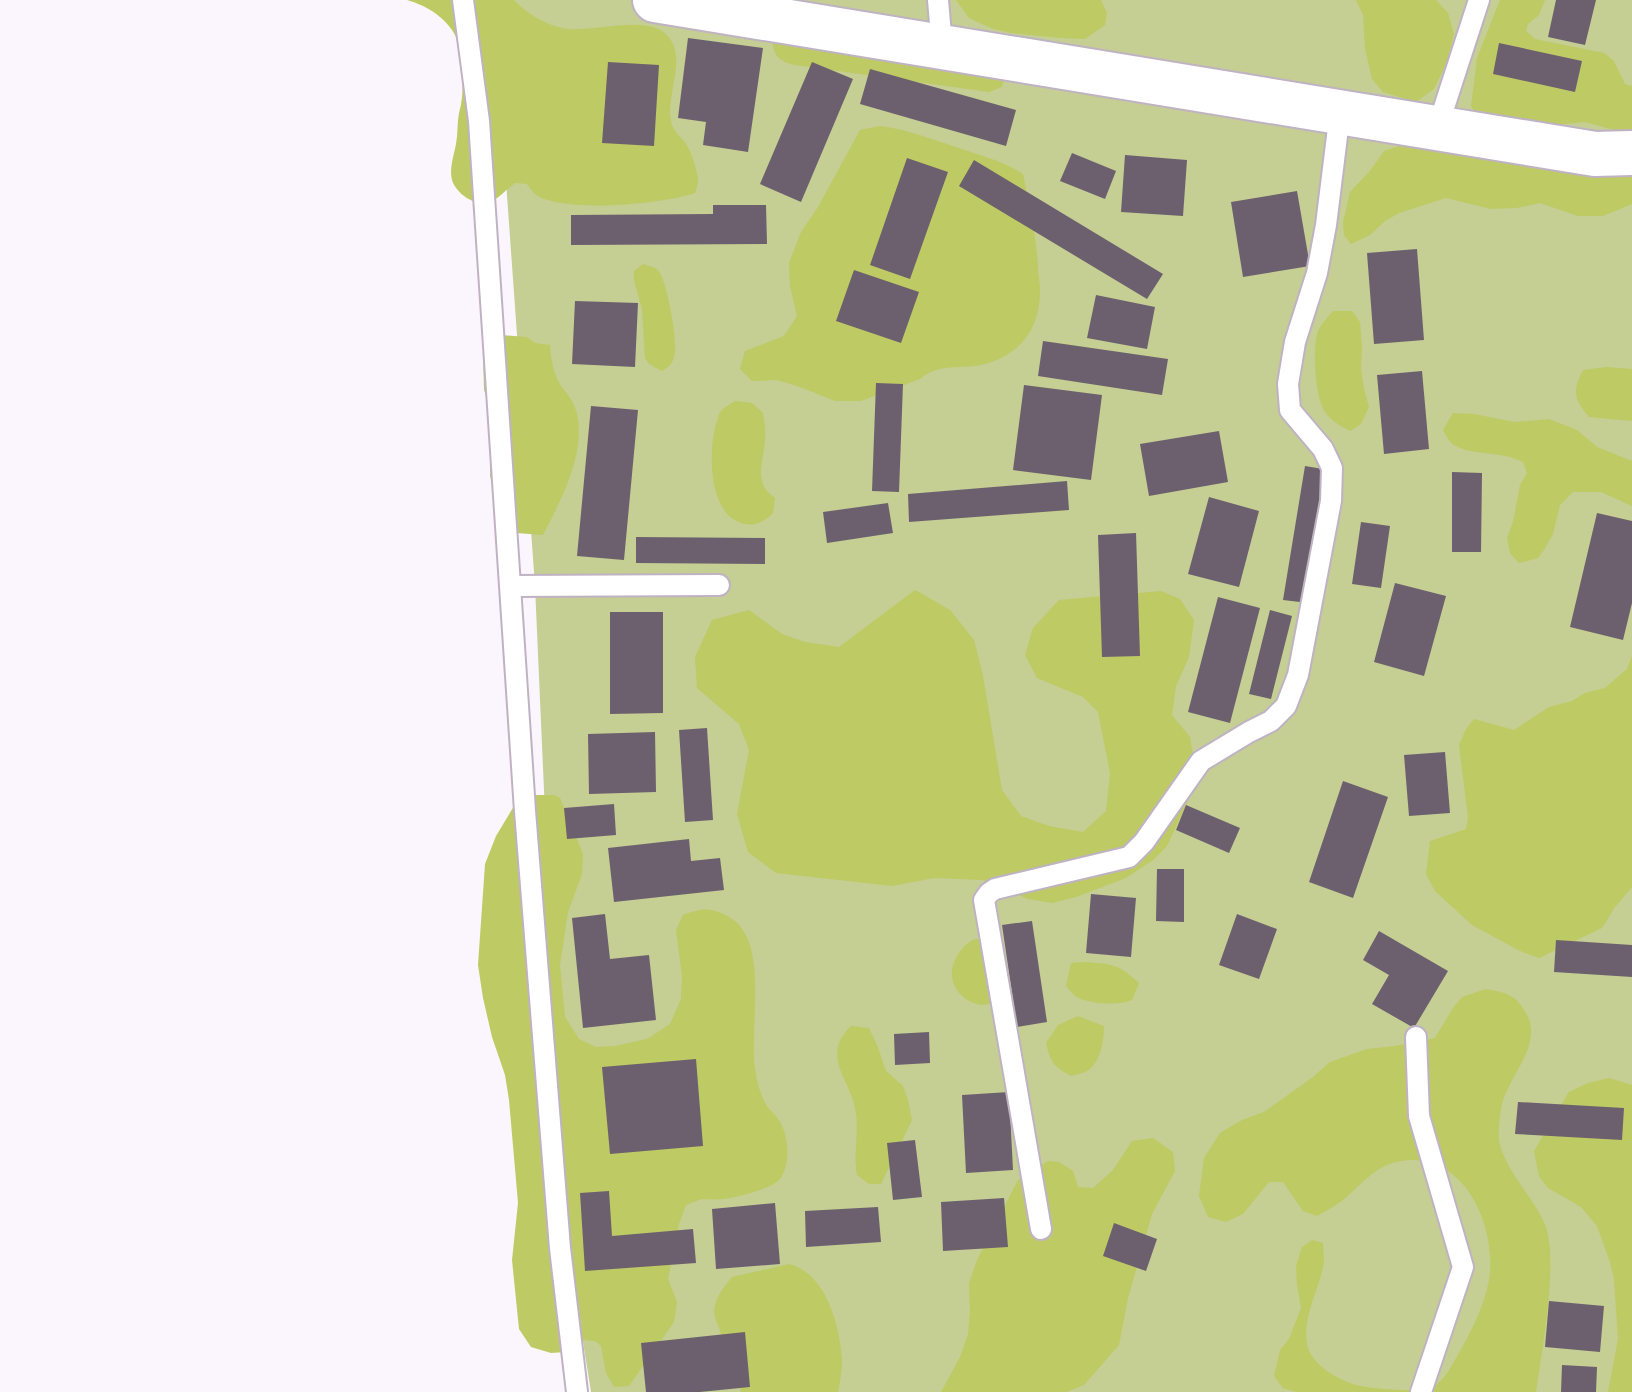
<svg xmlns="http://www.w3.org/2000/svg" width="1632" height="1392" font-family="'DejaVu Sans',sans-serif">
	<rect width="100%" height="100%" fill="#fbf6fd"/>
	<path fill="#c5ce93" d="M 493,0 L 1632,0 L 1632,1392 L 591,1392 L 580,1323 L 557,1085 L 535,586 Z"/>
	<path fill="#beca63" d="M 407,0 L 514,0 C 526,13 544,24 562,28 C 592,35 655,9 672,42 C 684,65 666,96 671,121 C 673,131 677,133 684,141 C 690,148 698,171 698,181 C 698,184 696,190 695,193 C 664,204 561,214 535,194 C 532,191 529,187 527,184 L 515,183 C 508,188 499,198 491,202 C 477,208 456,194 452,180 C 449,169 454,155 456,144 C 458,134 457,123 459,113 C 463,99 463,86 462,71 C 461,61 461,49 458,41 C 449,19 428,6 407,0 Z
		M 956,0 L 1101,0 L 1107,13 L 1105,25 L 1085,39 L 1061,38 L 1011,33 L 993,29 L 969,18 Z
		M 1356,0 L 1436,0 L 1448,13 L 1454,34 L 1447,62 L 1434,89 L 1416,102 L 1383,92 L 1372,79 L 1365,48 L 1363,15 Z
		M 1500,0 L 1545,0 L 1539,15 L 1528,24 L 1526,31 L 1535,39 L 1604,53 L 1614,61 L 1625,84 L 1632,86 L 1632,135 L 1585,122 L 1533,127 L 1478,118 L 1471,106 L 1477,58 Z
		M 772,39 L 1005,77 L 1002,87 L 989,92 L 795,65 C 778,61 774,56 772,39 Z
		M 880,126 C 906,129 928,138 953,146 C 978,155 1001,160 1023,174 C 1029,205 1036,235 1038,266 C 1038,275 1040,283 1040,291 C 1040,328 1021,354 985,364 C 963,370 939,362 920,379 L 861,401 L 835,401 L 800,387 L 777,380 L 752,381 L 740,369 L 745,351 L 784,336 L 797,316 L 790,286 L 789,263 L 801,232 L 818,207 L 860,130 Z
		M 1408,143 L 1460,152 L 1507,162 L 1576,161 L 1632,166 L 1632,204 L 1603,216 L 1578,216 L 1540,203 L 1517,208 L 1491,209 L 1446,198 L 1399,213 L 1385,221 L 1370,235 L 1351,244 L 1344,235 L 1343,223 L 1350,192 L 1369,172 L 1384,151 Z
		M 643,264 C 650,266 656,267 660,273 C 667,285 679,344 674,357 C 672,364 668,368 662,371 L 649,364 L 645,358 L 642,309 L 634,280 L 634,271 Z
		M 1333,311 L 1352,311 L 1360,322 L 1362,348 L 1361,368 L 1364,389 L 1369,407 L 1361,424 L 1350,431 C 1341,426 1331,421 1325,412 C 1315,396 1312,349 1318,331 C 1321,324 1328,317 1333,311 Z
		M 502,335 L 527,337 L 535,343 L 550,345 C 551,360 553,373 561,386 C 565,391 569,396 572,401 C 593,441 561,500 543,535 L 516,533 L 500,511 L 490,476 L 491,410 L 484,390 L 483,353 Z
		M 1606,367 L 1632,369 L 1632,421 L 1589,417 C 1574,399 1572,391 1583,370 Z
		M 735,401 L 752,403 L 763,413 C 764,421 766,430 765,439 C 764,461 752,483 775,498 L 773,513 C 765,521 756,526 745,524 C 708,517 708,452 716,424 C 718,420 718,416 720,412 C 723,408 731,404 735,401 Z
		M 1453,413 L 1474,414 L 1514,422 L 1549,419 L 1577,430 L 1597,447 L 1632,461 L 1632,506 L 1601,492 L 1573,492 L 1560,505 L 1553,534 L 1544,550 L 1538,558 L 1519,563 L 1510,553 L 1507,538 L 1513,522 L 1520,485 L 1527,473 L 1523,462 C 1500,450 1475,457 1454,445 C 1449,442 1446,435 1443,430 Z
		M 915,590 L 950,610 L 974,640 L 983,676 L 1002,790 L 1021,816 L 1049,826 L 1083,832 L 1106,811 L 1110,773 L 1098,712 L 1083,697 L 1037,678 L 1025,655 L 1033,628 L 1059,600 L 1161,591 L 1180,599 L 1194,620 L 1189,657 L 1176,686 L 1172,715 L 1190,737 L 1197,781 L 1167,846 L 1153,860 L 1126,878 L 1076,897 L 1052,903 L 1028,899 L 983,880 L 934,878 L 892,886 L 776,873 L 748,852 L 737,814 L 749,750 L 739,724 L 697,688 L 695,657 L 712,620 L 749,610 L 782,634 L 805,642 L 839,647 Z
		M 1632,656 L 1632,887 L 1615,907 L 1602,928 L 1539,958 L 1520,951 L 1472,925 L 1435,891 L 1426,874 L 1430,841 L 1466,829 L 1468,817 L 1459,745 L 1466,729 L 1474,719 L 1514,730 L 1549,707 L 1572,701 L 1585,693 L 1605,688 L 1627,669 Z
		M 531,795 L 554,795 L 560,798 L 583,854 L 582,874 L 568,912 L 560,965 L 565,1017 L 579,1039 L 596,1047 L 615,1046 L 647,1039 L 670,1024 L 681,999 L 682,976 L 676,930 L 683,915 C 703,908 710,907 729,917 C 772,941 747,1033 756,1074 C 757,1083 761,1095 765,1103 C 769,1110 776,1115 780,1122 C 789,1137 791,1166 779,1180 C 771,1189 734,1198 722,1199 C 716,1200 709,1199 703,1199 C 698,1200 692,1203 686,1205 L 679,1224 L 668,1279 L 677,1302 L 674,1322 L 629,1386 L 614,1387 L 606,1373 L 601,1346 L 595,1341 L 573,1339 L 566,1352 L 551,1353 L 531,1347 L 519,1329 L 512,1260 L 518,1203 L 509,1100 L 505,1075 L 492,1037 L 483,998 L 478,965 L 485,864 L 496,836 L 514,806 Z
		M 985,938 L 995,1002 C 978,1011 955,997 952,977 C 950,964 961,946 973,940 C 975,939 983,938 985,938 Z
		M 1084,962 C 1112,964 1117,963 1139,983 L 1132,1000 C 1118,1006 1088,1004 1075,996 C 1072,993 1069,989 1066,986 L 1071,963 Z
		M 1486,989 C 1507,993 1515,994 1526,1013 C 1544,1044 1509,1075 1502,1104 C 1500,1113 1498,1131 1499,1141 C 1506,1173 1535,1198 1546,1227 C 1558,1263 1542,1352 1536,1392 L 1296,1392 L 1283,1388 L 1274,1376 L 1280,1350 L 1289,1339 L 1301,1308 L 1297,1285 L 1296,1266 L 1302,1247 L 1312,1240 L 1323,1243 C 1323,1251 1325,1260 1323,1267 C 1318,1291 1302,1319 1307,1344 C 1310,1364 1338,1380 1356,1385 C 1371,1389 1414,1392 1428,1389 C 1444,1384 1451,1366 1459,1353 C 1471,1332 1485,1304 1489,1280 C 1498,1225 1462,1147 1397,1162 C 1375,1166 1360,1186 1343,1200 C 1335,1206 1326,1211 1317,1216 L 1303,1211 L 1283,1182 L 1269,1182 L 1243,1214 L 1226,1222 L 1208,1217 L 1199,1196 L 1204,1158 L 1220,1133 L 1242,1120 L 1264,1112 L 1313,1077 L 1330,1062 L 1367,1049 L 1395,1046 L 1435,1038 L 1453,1008 L 1462,997 Z
		M 1078,1016 L 1104,1026 C 1104,1039 1101,1060 1090,1069 C 1085,1073 1077,1074 1071,1076 C 1053,1066 1051,1063 1046,1043 L 1058,1025 Z
		M 851,1026 L 869,1028 L 877,1045 L 886,1071 L 903,1086 L 908,1100 L 912,1120 L 881,1184 L 869,1184 L 857,1175 C 853,1154 859,1134 856,1113 C 852,1080 819,1057 851,1026 Z
		M 1609,1078 L 1632,1085 L 1632,1392 L 1608,1392 L 1618,1339 L 1614,1279 L 1610,1262 L 1597,1226 L 1581,1207 L 1548,1188 L 1539,1176 L 1534,1151 L 1569,1092 L 1588,1083 Z
		M 1153,1138 L 1173,1152 L 1175,1171 L 1152,1214 L 1128,1298 L 1119,1345 L 1084,1385 L 1067,1392 L 941,1392 L 960,1357 L 968,1334 L 970,1312 L 969,1283 L 977,1260 L 1018,1180 L 1048,1161 L 1059,1162 L 1073,1171 L 1078,1187 L 1093,1188 L 1113,1170 L 1132,1141 Z
		M 789,1264 C 826,1273 840,1326 842,1360 C 842,1370 840,1382 838,1392 L 741,1392 L 718,1325 C 708,1306 720,1292 732,1277 Z"/>
	<path fill="#6c606f" d="M 1556,0 L 1596,0 L 1585,45 L 1548,37 Z
		M 688,38 L 763,48 L 748,152 L 703,145 L 706,122 L 678,118 Z
		M 1499,43 L 1582,61 L 1575,92 L 1493,74 Z
		M 608,62 L 659,65 L 654,146 L 602,143 Z
		M 812,62 L 853,79 L 801,202 L 760,184 Z
		M 870,69 L 1016,110 L 1006,146 L 860,104 Z
		M 1072,153 L 1116,171 L 1105,199 L 1060,181 Z
		M 1125,155 L 1187,160 L 1183,216 L 1121,212 Z
		M 907,158 L 948,172 L 910,279 L 870,265 Z
		M 974,160 L 1163,274 L 1147,299 L 959,186 Z
		M 1297,191 L 1310,266 L 1243,277 L 1231,202 Z
		M 713,205 L 766,205 L 767,244 L 571,245 L 571,215 L 713,214 Z
		M 1417,249 L 1424,340 L 1374,344 L 1367,253 Z
		M 854,270 L 919,292 L 901,343 L 836,321 Z
		M 1096,295 L 1155,307 L 1147,349 L 1087,338 Z
		M 575,301 L 638,303 L 635,367 L 572,364 Z
		M 1043,341 L 1168,359 L 1162,395 L 1038,376 Z
		M 1422,371 L 1429,449 L 1384,454 L 1377,375 Z
		M 876,383 L 903,384 L 899,492 L 872,491 Z
		M 1024,385 L 1102,395 L 1091,480 L 1013,470 Z
		M 591,406 L 638,410 L 624,560 L 577,556 Z
		M 1219,431 L 1228,482 L 1149,496 L 1140,444 Z
		M 1305,466 L 1329,470 L 1308,603 L 1283,600 Z
		M 1452,472 L 1482,473 L 1481,552 L 1452,552 Z
		M 1067,481 L 1069,510 L 909,522 L 908,494 Z
		M 1209,497 L 1259,511 L 1239,587 L 1188,574 Z
		M 888,503 L 893,533 L 827,543 L 823,512 Z
		M 1597,513 L 1632,521 L 1632,603 L 1623,640 L 1570,627 Z
		M 1361,522 L 1390,526 L 1381,588 L 1352,584 Z
		M 1136,533 L 1140,656 L 1102,657 L 1098,535 Z
		M 636,537 L 765,538 L 765,564 L 636,563 Z
		M 1395,583 L 1446,596 L 1424,676 L 1374,662 Z
		M 1218,597 L 1260,608 L 1230,723 L 1188,712 Z
		M 1270,610 L 1292,616 L 1271,699 L 1249,694 Z
		M 610,612 L 663,612 L 663,713 L 610,714 Z
		M 707,728 L 713,820 L 685,822 L 679,730 Z
		M 655,732 L 656,792 L 589,794 L 588,734 Z
		M 1445,752 L 1450,813 L 1409,816 L 1404,755 Z
		M 1343,781 L 1388,797 L 1353,898 L 1309,882 Z
		M 614,804 L 616,835 L 567,839 L 564,808 Z
		M 1186,805 L 1240,828 L 1229,853 L 1176,830 Z
		M 689,839 L 691,861 L 720,858 L 724,890 L 614,902 L 608,848 Z
		M 1157,869 L 1184,869 L 1184,922 L 1156,921 Z
		M 1091,894 L 1136,898 L 1131,957 L 1086,953 Z
		M 605,914 L 610,959 L 649,955 L 656,1020 L 583,1028 L 572,918 Z
		M 1237,914 L 1277,929 L 1259,979 L 1219,965 Z
		M 1032,921 L 1047,1022 L 1017,1027 L 1002,925 Z
		M 1379,931 L 1448,971 L 1414,1028 L 1372,1004 L 1389,975 L 1363,960 Z
		M 1556,940 L 1632,945 L 1632,977 L 1554,972 Z
		M 929,1032 L 930,1063 L 895,1065 L 894,1034 Z
		M 696,1059 L 703,1146 L 610,1154 L 602,1067 Z
		M 1009,1092 L 1013,1170 L 966,1173 L 962,1095 Z
		M 1518,1102 L 1624,1108 L 1622,1140 L 1515,1134 Z
		M 915,1140 L 922,1197 L 893,1200 L 887,1143 Z
		M 609,1191 L 612,1236 L 693,1229 L 696,1263 L 585,1271 L 580,1193 Z
		M 1004,1198 L 1008,1247 L 943,1251 L 941,1202 Z
		M 775,1203 L 780,1264 L 716,1269 L 712,1209 Z
		M 878,1207 L 881,1242 L 806,1247 L 805,1211 Z
		M 1114,1223 L 1157,1239 L 1146,1271 L 1103,1256 Z
		M 1549,1301 L 1604,1306 L 1600,1352 L 1545,1347 Z
		M 745,1332 L 750,1387 L 700,1392 L 646,1392 L 641,1343 Z
		M 1562,1365 L 1597,1367 L 1596,1392 L 1561,1392 Z"/>
	<g fill="none" stroke-linecap="round" stroke-linejoin="round">
		<defs>
			<path id="lane" d="M 463,0 L 479,121 L 525,811 L 560,1248 L 577,1392
				M 938,0 L 942,47
				M 1437,129 L 1479,0
				M 511,586 L 719,585
				M 1416,1037 L 1419,1116 L 1463,1267 L 1421,1392
				M 1041,1229 L 984,900 L 989,893 L 995,889 L 1129,857 L 1144,842 L 1201,761 L 1249,732 L 1271,721 L 1286,706 L 1298,675 L 1331,501 L 1332,468 L 1323,449 L 1290,410 L 1288,384 L 1295,342 L 1317,273 L 1326,225 L 1340,112"/>
			<path id="secondary" d="M 655,0 L 1595,154 L 1632,153"/>
		</defs>
		<use href="#lane" stroke="#bfb3c3" stroke-width="24"/>
		<use href="#secondary" stroke="#bfb3c3" stroke-width="48"/>
		<use href="#lane" stroke="#fff" stroke-width="20"/>
		<use href="#secondary" stroke="#fff" stroke-width="44"/>
	</g>
</svg>
